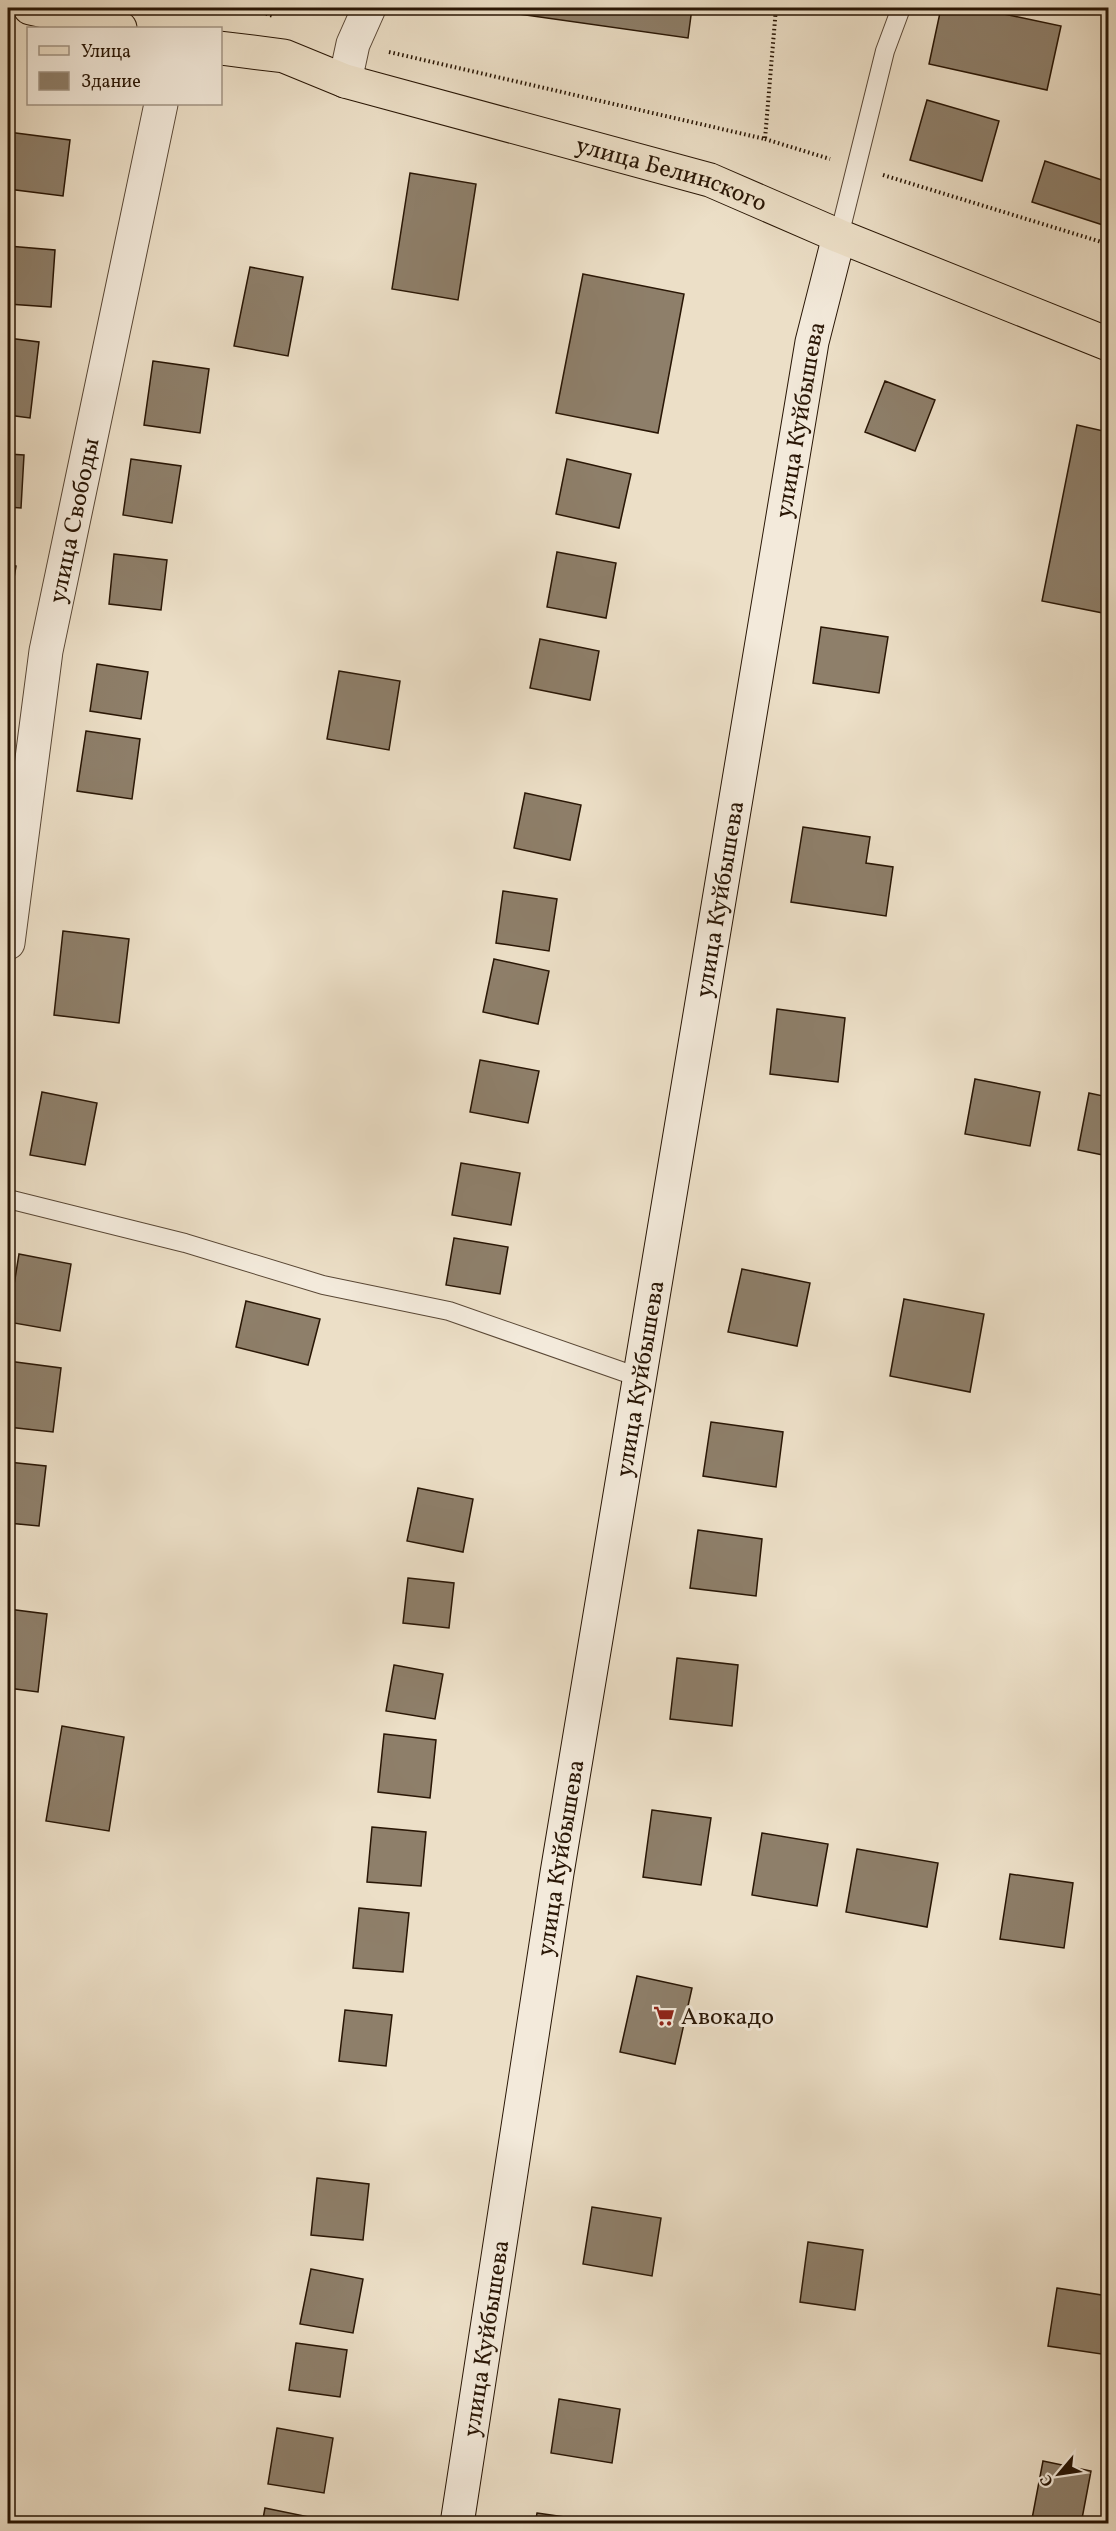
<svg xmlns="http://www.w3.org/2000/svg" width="1116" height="2531" font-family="Vollkorn,serif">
	<rect width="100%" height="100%" fill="#ecdfc7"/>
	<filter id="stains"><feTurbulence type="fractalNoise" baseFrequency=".00333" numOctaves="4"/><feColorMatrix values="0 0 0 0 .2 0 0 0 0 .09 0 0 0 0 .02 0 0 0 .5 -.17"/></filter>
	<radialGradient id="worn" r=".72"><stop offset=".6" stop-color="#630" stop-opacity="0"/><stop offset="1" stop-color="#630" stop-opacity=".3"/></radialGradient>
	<path fill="#8e7f6a" stroke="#291605" stroke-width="1.5" d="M 476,8 L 692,8 L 688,38 Z
		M 941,8 L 975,8 L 1061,26 L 1047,90 L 929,64 Z
		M 927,100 L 999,121 L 982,181 L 910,160 Z
		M 8,132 L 70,140 L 63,196 L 8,189 Z
		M 1045,161 L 1108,182 L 1108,219 L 1106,226 L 1032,202 Z
		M 410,173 L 476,184 L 458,300 L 392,289 Z
		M 8,246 L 55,250 L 51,307 L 8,304 Z
		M 250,267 L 303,277 L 288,356 L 234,346 Z
		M 583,274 L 684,294 L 658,433 L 556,413 Z
		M 8,338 L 39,342 L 30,418 L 8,415 Z
		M 153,361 L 209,369 L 200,433 L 144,425 Z
		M 885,381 L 935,400 L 915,451 L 865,432 Z
		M 1077,425 L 1108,432 L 1108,614 L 1042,601 Z
		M 8,454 L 24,455 L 21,508 L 8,507 Z
		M 131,459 L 181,466 L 172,523 L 123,515 Z
		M 567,459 L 631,474 L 619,528 L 556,514 Z
		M 557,552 L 616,563 L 606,618 L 547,607 Z
		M 114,554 L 167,560 L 161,610 L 109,604 Z
		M 8,564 L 16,566 L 8,613 Z
		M 821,627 L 888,637 L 879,693 L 813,683 Z
		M 540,639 L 599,651 L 590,700 L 530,688 Z
		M 97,664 L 148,672 L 141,719 L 90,711 Z
		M 339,671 L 400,681 L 389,750 L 327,739 Z
		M 86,731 L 140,739 L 132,799 L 77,791 Z
		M 525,793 L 581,805 L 570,860 L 514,848 Z
		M 803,827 L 870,837 L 866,863 L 893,867 L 886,916 L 791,902 Z
		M 503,891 L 557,899 L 549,951 L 496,943 Z
		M 63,931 L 129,939 L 119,1023 L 54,1015 Z
		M 494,959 L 549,971 L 538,1024 L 483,1012 Z
		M 777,1009 L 845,1018 L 838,1082 L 770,1074 Z
		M 480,1060 L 539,1071 L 528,1123 L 470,1112 Z
		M 975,1079 L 1040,1092 L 1030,1146 L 965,1134 Z
		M 42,1092 L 97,1103 L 85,1165 L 30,1155 Z
		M 1089,1093 L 1108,1097 L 1108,1156 L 1078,1150 Z
		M 461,1163 L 520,1173 L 511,1225 L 452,1215 Z
		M 454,1238 L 508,1247 L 500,1294 L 446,1285 Z
		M 19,1254 L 71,1264 L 60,1331 L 8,1322 Z
		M 742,1269 L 810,1283 L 797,1346 L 728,1332 Z
		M 904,1299 L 984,1314 L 970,1392 L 890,1376 Z
		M 246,1301 L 320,1319 L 308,1365 L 236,1347 Z
		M 8,1361 L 61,1368 L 53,1432 L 8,1427 Z
		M 711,1422 L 783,1432 L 776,1487 L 703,1476 Z
		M 8,1462 L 46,1466 L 39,1526 L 8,1523 Z
		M 418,1488 L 473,1499 L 463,1552 L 407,1541 Z
		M 698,1530 L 762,1539 L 756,1596 L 690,1588 Z
		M 408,1578 L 454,1583 L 449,1628 L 403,1623 Z
		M 8,1609 L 47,1614 L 38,1692 L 8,1688 Z
		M 677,1658 L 738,1665 L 732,1726 L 670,1719 Z
		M 394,1665 L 443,1674 L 435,1719 L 386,1711 Z
		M 62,1726 L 124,1737 L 109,1831 L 46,1821 Z
		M 384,1734 L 436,1740 L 430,1798 L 378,1792 Z
		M 652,1810 L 711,1818 L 701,1885 L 643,1877 Z
		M 372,1827 L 426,1832 L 421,1886 L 367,1882 Z
		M 762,1833 L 828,1844 L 817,1906 L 752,1895 Z
		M 857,1849 L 938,1863 L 927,1927 L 846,1912 Z
		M 1010,1874 L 1073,1883 L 1064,1948 L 1000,1939 Z
		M 359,1908 L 409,1913 L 403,1972 L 353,1968 Z
		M 637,1976 L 692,1988 L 675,2064 L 620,2052 Z
		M 345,2010 L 392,2015 L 386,2066 L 339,2061 Z
		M 317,2178 L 369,2184 L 363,2240 L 311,2235 Z
		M 592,2207 L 661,2218 L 652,2276 L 583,2264 Z
		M 808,2242 L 863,2250 L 855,2310 L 800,2302 Z
		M 311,2269 L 363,2279 L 353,2333 L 300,2324 Z
		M 1057,2288 L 1108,2296 L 1108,2355 L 1048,2346 Z
		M 296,2343 L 347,2350 L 340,2397 L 289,2390 Z
		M 559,2399 L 620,2409 L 612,2463 L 551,2453 Z
		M 277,2428 L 333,2438 L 324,2493 L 268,2484 Z
		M 1043,2461 L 1091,2471 L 1081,2524 L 1031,2524 Z
		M 265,2508 L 314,2518 L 313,2524 L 262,2524 Z
		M 537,2513 L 606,2523 L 606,2524 L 535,2524 Z"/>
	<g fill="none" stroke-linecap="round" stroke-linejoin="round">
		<defs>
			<path id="service" d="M 839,236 L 885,51 L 901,8
				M 8,1199 L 185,1243 L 323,1285 L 449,1311 L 641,1378"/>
			<g id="minor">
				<path d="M 345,81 L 353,44 L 369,8"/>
				<path id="s1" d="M 8,943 L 46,651 L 161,104"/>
			</g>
			<g id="secondary">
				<path id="s2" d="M 457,2524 L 557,1873 L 812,342 L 839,236"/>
			</g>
			<g id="primary">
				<path d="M 30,8 L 120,28"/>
				<path id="s3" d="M 220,48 L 284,56 L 345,81 L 710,180 L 839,236 L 1108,344"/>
			</g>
		</defs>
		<use href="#service" stroke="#5a4836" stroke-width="20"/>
		<use href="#minor" stroke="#5a4836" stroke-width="35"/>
		<use href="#secondary" stroke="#291605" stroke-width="35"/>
		<use href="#primary" stroke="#291605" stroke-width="35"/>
		<path stroke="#291605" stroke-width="4" stroke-dasharray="1.5 3" stroke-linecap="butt" d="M 249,8 L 273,16
			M 389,52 L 765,139 L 776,8
			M 765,139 L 830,159
			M 883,175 L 1108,244"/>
		<use href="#service" stroke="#f3eadb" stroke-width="18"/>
		<use href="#minor" stroke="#f3eadb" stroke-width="33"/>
		<use href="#secondary" stroke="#f3eadb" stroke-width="33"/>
		<use href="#primary" stroke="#ecdfc7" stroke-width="33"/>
	</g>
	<defs>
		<symbol id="supermarket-bare" viewBox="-9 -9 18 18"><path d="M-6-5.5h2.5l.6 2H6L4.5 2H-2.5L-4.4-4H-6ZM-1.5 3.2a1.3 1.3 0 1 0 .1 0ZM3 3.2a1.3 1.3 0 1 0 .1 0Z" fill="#8f2418" stroke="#f3eadb" stroke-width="2.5" paint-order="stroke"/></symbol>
	</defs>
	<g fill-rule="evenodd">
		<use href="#supermarket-bare" x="649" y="2001" width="30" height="30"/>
	</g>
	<g text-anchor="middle" stroke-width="6" stroke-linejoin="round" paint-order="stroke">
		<g font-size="24" fill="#291605" stroke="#f3eadb">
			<text dy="8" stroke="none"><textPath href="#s3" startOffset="470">улица Белинского</textPath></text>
			<text dy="8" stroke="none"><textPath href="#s2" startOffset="2132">улица Куйбышева</textPath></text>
			<text dy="8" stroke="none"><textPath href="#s1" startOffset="428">улица Свободы</textPath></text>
			<text dy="8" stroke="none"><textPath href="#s2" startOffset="1646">улица Куйбышева</textPath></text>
			<text dy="8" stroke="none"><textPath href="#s2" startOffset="1160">улица Куйбышева</textPath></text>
			<text dy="8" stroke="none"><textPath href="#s2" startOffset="674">улица Куйбышева</textPath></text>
			<text dy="8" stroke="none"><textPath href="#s2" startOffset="188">улица Куйбышева</textPath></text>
		</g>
		<g font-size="24" fill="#291605" stroke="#f3eadb" text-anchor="start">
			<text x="681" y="2024">Авокадо</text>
		</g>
	</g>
	<rect width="1116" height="2531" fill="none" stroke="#ecdfc7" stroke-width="30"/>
	<rect x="9" y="9" width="1098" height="2513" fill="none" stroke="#291605" stroke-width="3"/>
	<rect x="15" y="15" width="1086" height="2501" fill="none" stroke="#291605" stroke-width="1.5"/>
	<rect x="27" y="27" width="195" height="78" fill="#f3eadb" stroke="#a29585" stroke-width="1.5"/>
	<rect x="39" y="46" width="30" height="9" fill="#ecdfc7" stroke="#a29585" stroke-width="1.5"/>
	<text x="81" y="57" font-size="18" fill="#291605">Улица</text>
	<rect x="39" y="72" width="30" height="18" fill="#8e7f6a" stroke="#a29585" stroke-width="1.5"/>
	<text x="81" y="87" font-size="18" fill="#291605">Здание</text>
	<g transform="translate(1059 2474) rotate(241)" stroke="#f3eadb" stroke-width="4.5" paint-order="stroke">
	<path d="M0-4.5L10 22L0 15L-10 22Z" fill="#291605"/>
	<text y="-9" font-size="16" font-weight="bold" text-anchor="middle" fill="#291605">С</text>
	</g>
	<rect width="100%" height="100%" filter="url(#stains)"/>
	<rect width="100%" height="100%" fill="url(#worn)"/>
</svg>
